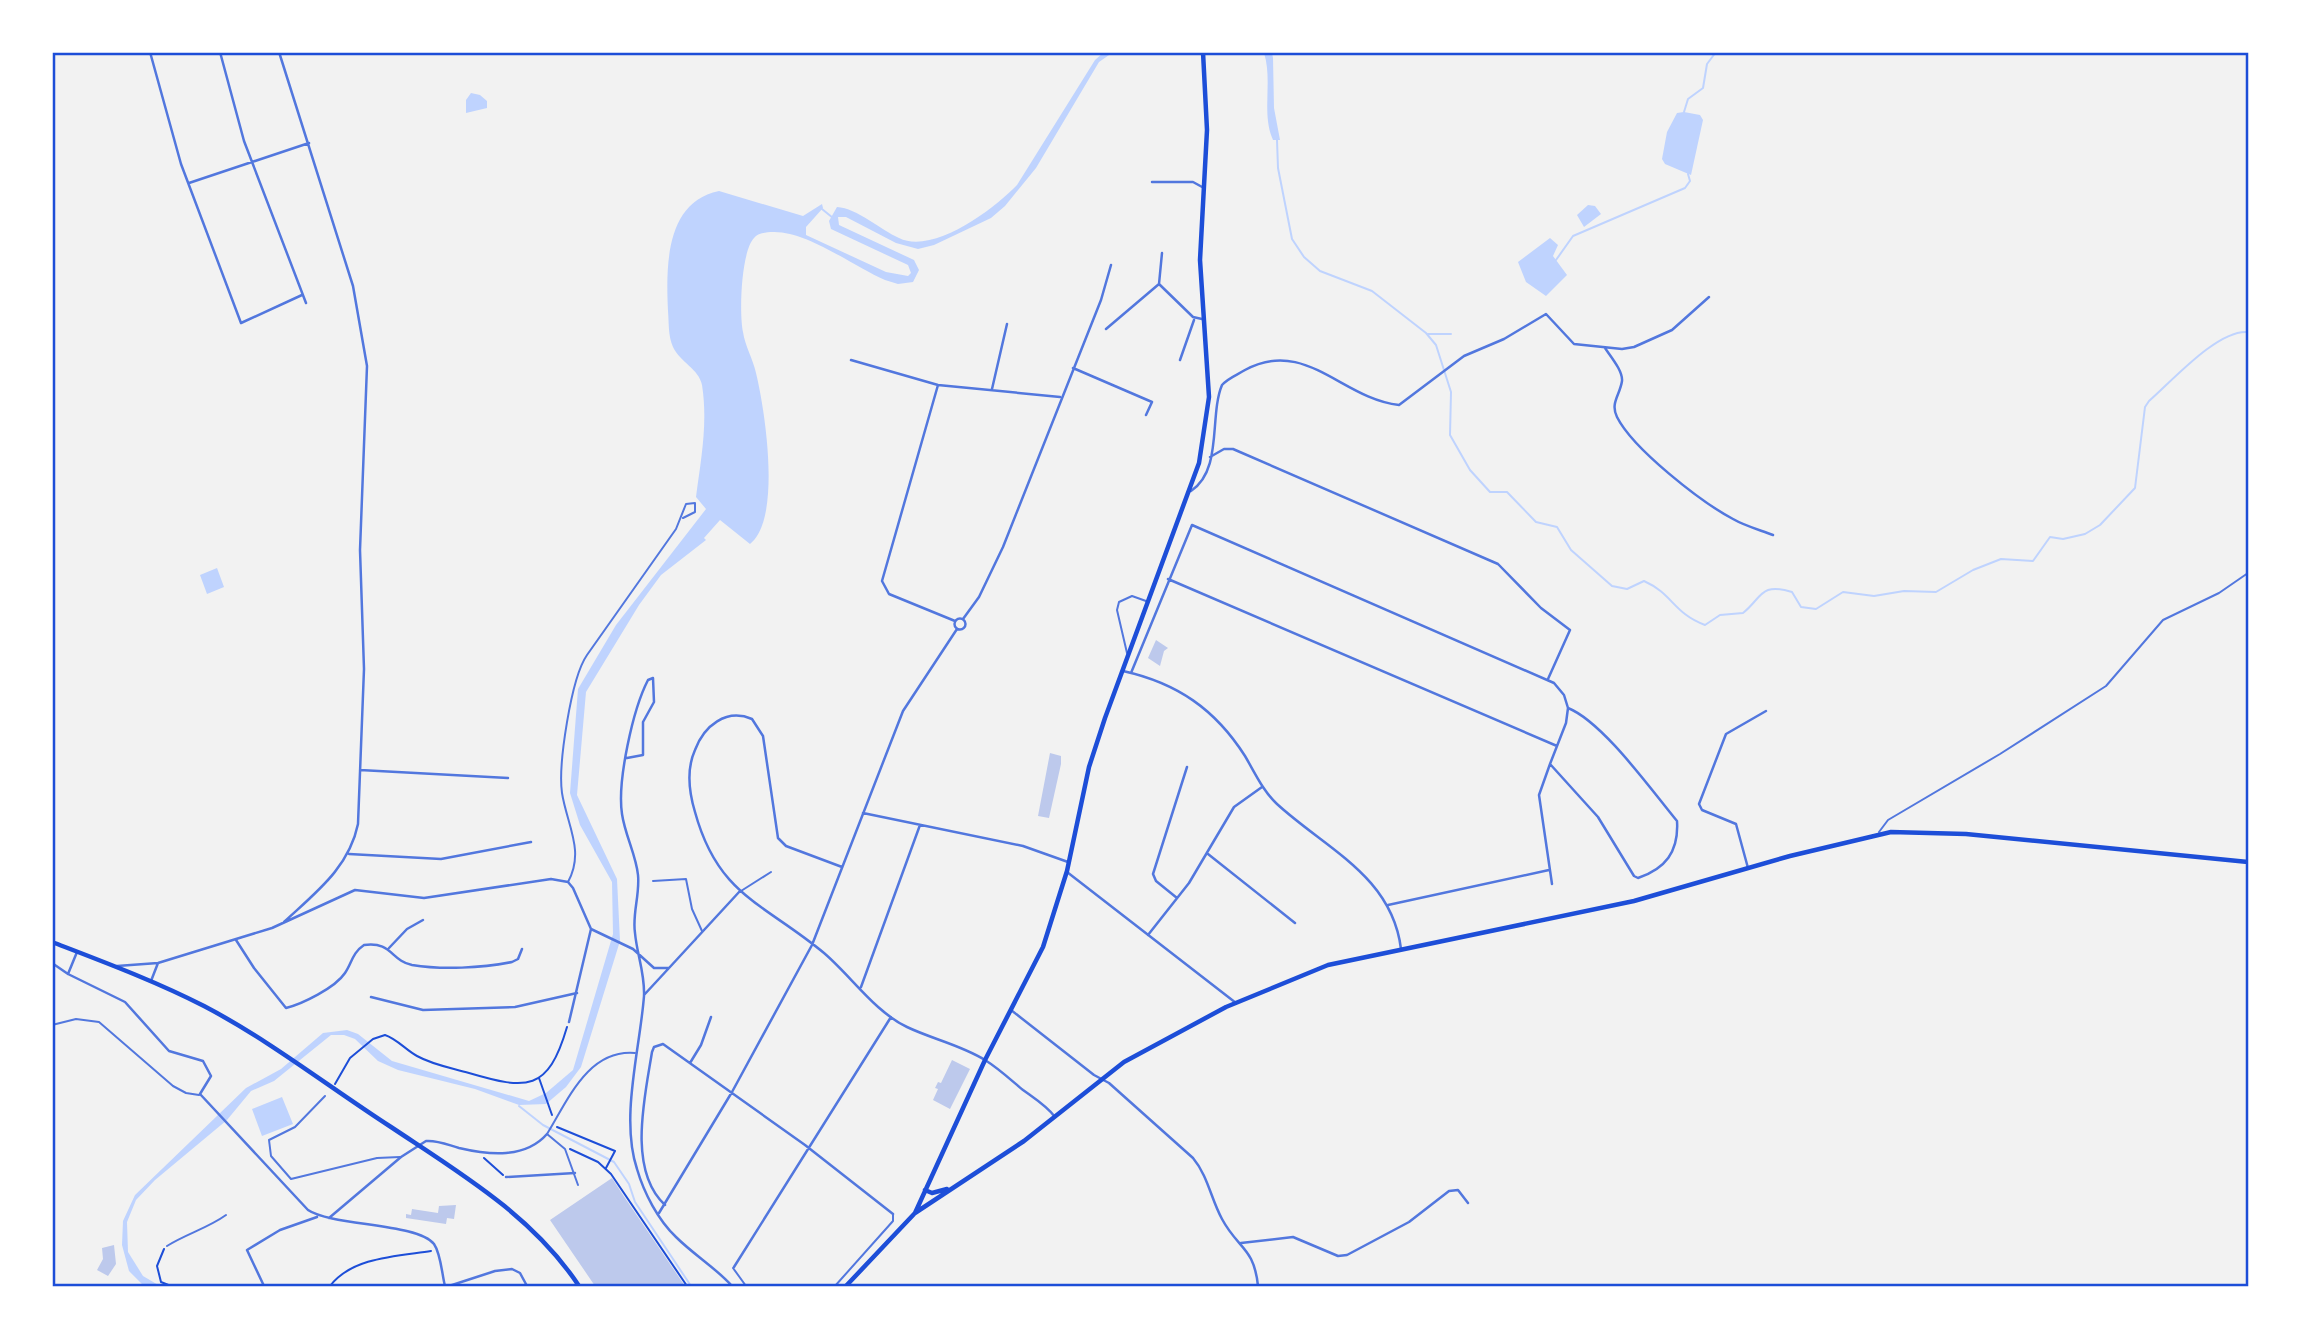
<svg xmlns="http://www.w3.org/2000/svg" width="2301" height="1339" font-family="'DejaVu Sans',sans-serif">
	<rect width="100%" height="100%" fill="#f2f2f2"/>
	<path fill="#bfd3fe" d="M 1103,53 L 1112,53 L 1099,62 L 1036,168 L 1005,206 L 991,218 L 934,245 L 918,249 L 896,243 L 846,217 L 838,217 L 839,225 L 914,260 L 919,270 L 913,282 L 898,284 L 885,280 C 853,266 807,231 773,232 C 767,232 758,233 754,238 C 741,252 739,313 743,332 C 745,346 753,359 756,373 C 765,410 782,519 750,544 L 720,520 L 704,538 L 706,540 L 661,575 L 639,605 L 586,692 L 577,795 L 617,879 L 620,941 L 581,1067 L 566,1087 L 546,1104 L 519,1105 L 475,1089 L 398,1070 L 378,1061 L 355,1039 L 344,1035 L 331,1035 L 274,1081 L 251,1091 L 227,1120 L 155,1180 L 136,1200 L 127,1222 L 128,1252 L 143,1276 L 160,1286 L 144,1286 L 129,1271 L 122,1245 L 123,1221 L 135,1195 L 246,1088 L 281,1069 L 323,1033 L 347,1030 L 358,1034 L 392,1061 L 529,1101 L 546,1093 L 573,1070 L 613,934 L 612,882 L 580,825 L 570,793 L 578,689 L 616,625 L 706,509 L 696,497 C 701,459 708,423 702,385 C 699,369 680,362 673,347 C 668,336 669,323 668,311 C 666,267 665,202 719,191 L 803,216 L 822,204 L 823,208 L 806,227 L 806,235 L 886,272 L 908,276 L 911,273 L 908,265 L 831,229 L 829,221 L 837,207 C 857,208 881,230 899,238 C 933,255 994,209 1017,185 L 1095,60 Z
		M 1264,53 L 1272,53 L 1273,58 L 1274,108 L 1280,140 L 1273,140 C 1261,113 1273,81 1264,53 Z
		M 471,93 L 480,95 L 487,101 L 487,108 L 466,113 L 466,100 Z
		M 1684,112 L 1700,115 L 1703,120 L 1691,175 L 1665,164 L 1662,159 L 1667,132 L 1677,113 Z
		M 1588,205 L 1595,206 L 1601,214 L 1584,227 L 1577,215 Z
		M 1550,238 L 1558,245 L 1553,256 L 1567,275 L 1546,296 L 1526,282 L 1518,262 Z
		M 217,568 L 224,587 L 207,594 L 200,575 Z
		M 282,1097 L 293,1124 L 262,1136 L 252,1109 Z"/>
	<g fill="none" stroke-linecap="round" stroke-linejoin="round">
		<path stroke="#bfd3fe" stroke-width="2" d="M 1684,112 L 1688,99 L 1703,88 L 1707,64 L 1716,52
			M 1277,140 L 1278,168 L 1292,239 L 1304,257 L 1320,271 L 1372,291 L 1426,333 L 1436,345 L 1451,392 L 1450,435 L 1470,470 L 1490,492 L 1507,492 L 1536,522 L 1557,527 L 1571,550 L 1612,586 L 1627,589 L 1644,581 C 1673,594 1673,613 1705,625 L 1720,615 L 1743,613 C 1762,598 1760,582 1792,592 L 1801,607 L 1816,609 L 1843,592 L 1874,596 L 1904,591 L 1936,592 L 1973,570 L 2001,559 L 2033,561 L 2050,537 L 2063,539 L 2085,534 L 2100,525 L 2135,488 L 2145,407 L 2149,401 C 2172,381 2218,329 2248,332
			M 822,209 L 833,218
			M 1556,260 L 1573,236 L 1685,188 L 1690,181 L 1688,174
			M 1428,334 L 1451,334
			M 519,1106 L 543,1125 L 614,1162 L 629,1184 L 635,1202 L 691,1286"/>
	</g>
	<path fill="#bdc9ec" d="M 1156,640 L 1168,648 L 1164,651 L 1160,666 L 1148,658 Z
		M 1050,753 L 1061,756 L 1061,764 L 1049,818 L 1038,816 Z
		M 952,1060 L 970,1069 L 950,1109 L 933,1100 L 938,1089 L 935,1088 L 938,1082 L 941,1083 Z
		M 612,1178 L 623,1195 L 685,1286 L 595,1286 L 550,1220 Z
		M 456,1205 L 454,1219 L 447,1218 L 446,1224 L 406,1218 L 406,1214 L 411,1215 L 412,1209 L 438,1213 L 439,1206 Z
		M 114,1245 L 116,1264 L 108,1276 L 97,1270 L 103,1259 L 102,1248 Z"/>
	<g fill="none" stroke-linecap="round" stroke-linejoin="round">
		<path stroke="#1d4ed8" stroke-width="2" d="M 539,1078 L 552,1115
			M 335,1084 L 350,1058 L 373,1039 L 385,1035 C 397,1039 406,1050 417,1056 C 433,1065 452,1068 469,1073 C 527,1090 548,1092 567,1027
			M 557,1127 L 615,1151 L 606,1168
			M 570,1149 L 598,1162 L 611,1174 L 687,1286
			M 484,1158 L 503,1175
			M 164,1249 L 157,1266 L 161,1282 L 171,1286
			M 330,1286 C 352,1257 398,1256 431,1251"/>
		<path stroke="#5277de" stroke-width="2" d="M 1127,653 L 1117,610 L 1119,602 L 1132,596 L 1146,601
			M 1879,832 L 1888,820 L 2000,754 L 2106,686 L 2163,620 L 2219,593 L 2248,573
			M 653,881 L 686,879 L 692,909 L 702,931
			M 568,882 C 585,851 567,825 562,793 C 558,765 571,678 587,655 L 676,529 L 686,504 L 695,503 L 695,512 L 683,518
			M 741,891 L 771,872
			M 52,1025 L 76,1019 L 99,1022 L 173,1086 L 186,1093 L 199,1095
			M 325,1096 L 295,1127 L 269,1140 L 271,1156 L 291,1179 L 377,1158 L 400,1157
			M 578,1185 L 565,1149 L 547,1134 C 568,1100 588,1049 635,1053
			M 167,1246 C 186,1234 208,1228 226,1215
			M 733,1268 L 746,1286
			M 835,1286 L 893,1221 L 893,1215"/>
		<path stroke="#5277de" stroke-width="2.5" d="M 150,52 L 181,164 L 241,323 L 302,295
			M 220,52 L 244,141 L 306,303
			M 279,52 L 353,286 L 367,366 L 360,550 L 364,669 L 358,824 C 349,868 315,893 284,922
			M 1152,182 L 1193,182 L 1204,188
			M 189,183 L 309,143
			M 1159,284 L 1162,253
			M 1106,329 L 1159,284 L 1193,317 L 1202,319
			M 1605,348 C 1611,357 1623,371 1622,381 C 1620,395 1610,403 1617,417 C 1633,449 1701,502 1733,519 C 1745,526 1760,530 1773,535
			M 851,360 L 938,385 L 1060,397
			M 1180,360 L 1194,320
			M 1073,368 L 1152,402 L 1146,415
			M 938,385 L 882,581 L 889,594 L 955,621
			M 992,389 L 1007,324
			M 1210,457 L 1224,449 L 1233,449 L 1498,564 L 1541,608 L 1570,630 L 1548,679
			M 1191,491 C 1223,470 1209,416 1222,385 C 1228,378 1237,375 1245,370 C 1305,337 1342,399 1399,405 L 1464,356 L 1504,339 L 1546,314 L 1574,344 L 1622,349 L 1634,347 L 1672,330 L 1709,297
			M 1168,579 L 1557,746
			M954.5 624a5.5 5.5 0 1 1 11 0a5.5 5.5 0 1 1-11 0Z
			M 963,619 L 979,597 L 1003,547 L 1101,300 L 1111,265
			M 1123,671 C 1177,683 1215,709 1245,756 C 1255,773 1263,791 1277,804 C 1326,849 1392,876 1401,949
			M 1131,673 L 1192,525 L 1554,683 L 1564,695 L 1568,708 C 1603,722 1652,791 1677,821 C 1679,852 1665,869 1638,878 L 1634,876 L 1598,817 L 1550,764 L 1566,723 L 1568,708
			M 627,758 L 643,755 L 643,722 L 654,702 L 653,678 L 648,680 C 633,709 617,781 622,814 C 625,835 636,855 638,875 C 640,895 632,914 635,933 C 637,955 645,973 644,996 C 640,1049 620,1118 637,1169 C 644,1193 658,1220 676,1237 C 694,1255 716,1268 732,1286
			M 1550,764 L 1539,795 L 1552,884
			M 360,770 L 508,778
			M 863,813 L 1023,846 L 1068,862
			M 349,854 L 441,859 L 531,842
			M 1208,854 L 1295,923
			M 842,867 L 786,846 L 778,838 L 763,736 L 752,719 C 726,708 704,726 695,750 C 686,770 689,792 695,812 C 718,896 764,903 824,953 C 851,976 875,1012 907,1027 C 932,1039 961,1045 985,1060 C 998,1068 1011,1080 1023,1090 C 1034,1098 1047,1106 1055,1117
			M 1748,868 L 1736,824 L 1702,810 L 1699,804 L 1726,734 L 1766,711
			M 1067,872 L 1236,1003
			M 1177,898 L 1156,881 L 1153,874 L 1187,767
			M 1388,905 L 1549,870
			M 591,929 L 633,949 L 654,968 L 669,968 L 644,995
			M 1148,935 L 1189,883 L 1234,807 L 1262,787
			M 236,940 L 254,968 L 286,1008 C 302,1004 335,988 345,973 C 352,963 352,953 364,945 C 392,941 391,961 412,965 C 442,970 482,968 512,962 L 518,959 L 522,949
			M 389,948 L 407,929 L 423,920
			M 52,963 L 68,974 L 125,1002 L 169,1051 L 203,1061 L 211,1076 L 200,1094 L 308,1210 C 332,1226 418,1223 434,1244 C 441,1254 442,1275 445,1286
			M 117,966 L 158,963 L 272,928 L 355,890 L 424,898 L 551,879 L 568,882 L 573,888 L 591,929 L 569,1022
			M 669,968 L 740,891
			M 68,974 L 77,952
			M 151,981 L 158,963
			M 861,987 L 920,825
			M 371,997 L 423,1010 L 515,1007 L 577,993
			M 1011,1010 L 1094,1075 L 1109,1083 L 1193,1158 C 1208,1176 1211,1199 1222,1219 C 1238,1249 1254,1247 1258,1286
			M 690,1063 L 701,1045 L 711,1017
			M 506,1177 L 575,1173
			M 665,1205 C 627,1170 645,1096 652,1052 L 654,1047 L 663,1044 L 805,1145 L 893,1214
			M 659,1213 L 732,1092 L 812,945 L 903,711 L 957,629
			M 329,1218 L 401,1157 L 426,1141 C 438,1140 448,1145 459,1148 C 489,1155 525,1159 547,1134
			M 1241,1243 L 1293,1237 L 1338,1256 L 1347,1255 L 1409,1222 L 1449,1191 L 1458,1190 L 1468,1203
			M 734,1267 L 891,1017
			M 264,1286 L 247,1250 L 280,1230 L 317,1217
			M 449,1286 L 495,1271 L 512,1269 L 520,1273 L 527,1286"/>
		<path stroke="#1d4ed8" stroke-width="4.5" d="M 52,942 C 104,962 155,981 204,1006 C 269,1040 329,1087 391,1127 C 460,1173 533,1216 579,1286
			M 925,1190 L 932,1193 L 947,1189
			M 915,1213 L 985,1060 L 1043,947 L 1067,871 L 1089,767 L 1105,718 L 1199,463 L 1209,397 L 1200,260 L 1207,130 L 1203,52
			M 846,1286 L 915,1213 L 1024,1141 L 1124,1062 L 1226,1007 L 1328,965 L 1634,901 L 1790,856 L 1891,832 L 1966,834 L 2248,862"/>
	</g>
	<rect width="2301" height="1339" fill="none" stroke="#ffffff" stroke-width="108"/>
	<rect x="54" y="54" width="2193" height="1231" fill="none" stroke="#1d4ed8" stroke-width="2.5"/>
</svg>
